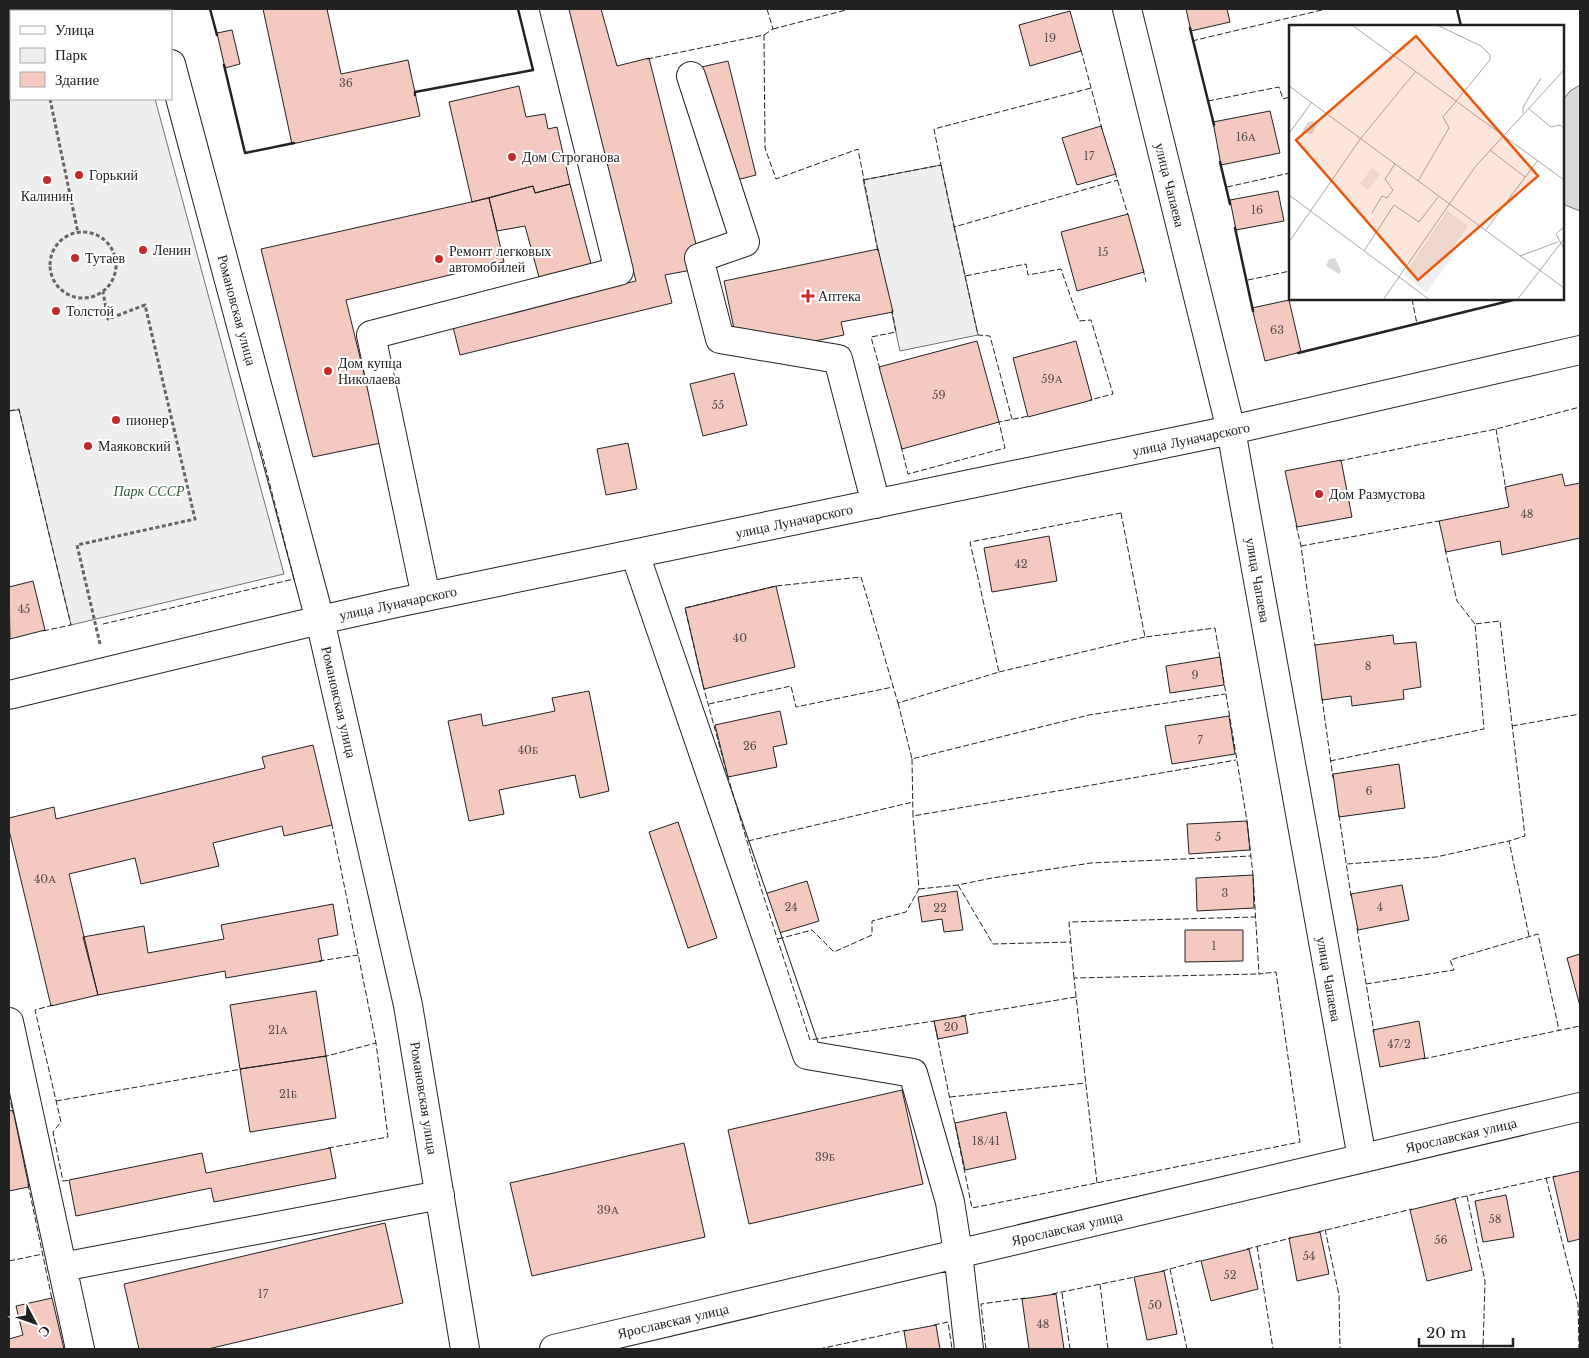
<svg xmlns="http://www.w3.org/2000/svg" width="1589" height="1358" font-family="'Libre Baskerville',serif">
	<rect width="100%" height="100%" fill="#fff"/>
	<path fill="#eee" stroke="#6f6f6f" d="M 9,9 L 130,9 L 131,11 L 11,11 L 11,99 L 155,99 L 284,574 L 71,625 L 19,410 L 9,411 Z
		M 941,165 L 978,335 L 900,351 L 863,180 Z"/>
	<path fill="#d9d9d9" stroke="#6f6f6f" d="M 1580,85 L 1580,211 L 1565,205 L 1563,201 L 1563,100 L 1570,91 Z"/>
	<path fill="#f3c9c0" stroke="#222" d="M 263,9 L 327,9 L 341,74 L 408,60 L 420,116 L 292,144 Z
		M 565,9 L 601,9 L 617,66 L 649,58 L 702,268 L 665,275 L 672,303 L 460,355 L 452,323 L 636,281 Z
		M 1186,9 L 1227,9 L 1230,22 L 1191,31 Z
		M 1070,11 L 1081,51 L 1030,66 L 1019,25 Z
		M 232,30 L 240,64 L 225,68 L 217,33 Z
		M 728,61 L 756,175 L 725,183 L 697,68 Z
		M 519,86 L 526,117 L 545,114 L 548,129 L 557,127 L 570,184 L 535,193 L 533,186 L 472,202 L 449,102 Z
		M 1270,111 L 1280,153 L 1221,165 L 1213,122 Z
		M 1101,126 L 1116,174 L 1077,185 L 1062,138 Z
		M 570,184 L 591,264 L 539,277 L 525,226 L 497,231 L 489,198 L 533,186 L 535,193 Z
		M 1278,191 L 1284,221 L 1236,230 L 1230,200 Z
		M 489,198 L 504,262 L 346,300 L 381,443 L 313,457 L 261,249 Z
		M 1128,214 L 1144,272 L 1077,291 L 1061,232 Z
		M 878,249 L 893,312 L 841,322 L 844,335 L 781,348 L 779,335 L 737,343 L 724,281 Z
		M 1289,300 L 1301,352 L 1265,361 L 1252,308 Z
		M 977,341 L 999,422 L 902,449 L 879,367 Z
		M 1076,341 L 1092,400 L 1028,417 L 1013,358 Z
		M 734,373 L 747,425 L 703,436 L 690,384 Z
		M 628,443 L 637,489 L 606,495 L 597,449 Z
		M 1341,460 L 1352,517 L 1297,527 L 1285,471 Z
		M 1562,474 L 1565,486 L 1580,483 L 1580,538 L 1502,555 L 1500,541 L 1446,552 L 1439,521 L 1509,507 L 1505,487 Z
		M 1049,536 L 1057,581 L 992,592 L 984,548 Z
		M 33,581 L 45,630 L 10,639 L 9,587 Z
		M 776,586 L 795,667 L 704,689 L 685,608 Z
		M 1393,635 L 1394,644 L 1416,642 L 1421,687 L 1403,690 L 1404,699 L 1352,706 L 1351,696 L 1322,700 L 1315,645 Z
		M 1220,657 L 1224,685 L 1170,693 L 1166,666 Z
		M 589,691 L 609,791 L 580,798 L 575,775 L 499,790 L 504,814 L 469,821 L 448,721 L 481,714 L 483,726 L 555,711 L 552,698 Z
		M 780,711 L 787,744 L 773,747 L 777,767 L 728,777 L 715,725 Z
		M 1229,716 L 1235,754 L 1172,764 L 1165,726 Z
		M 313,745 L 332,825 L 284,836 L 282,826 L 213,843 L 219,866 L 141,884 L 135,858 L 69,874 L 98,995 L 51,1006 L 9,830 L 9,818 L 54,807 L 56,819 L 265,768 L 262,757 Z
		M 1399,764 L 1405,808 L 1339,817 L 1333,774 Z
		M 1247,821 L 1250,850 L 1189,854 L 1187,824 Z
		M 678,822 L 717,938 L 688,948 L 649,832 Z
		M 1253,875 L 1254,908 L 1197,911 L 1196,878 Z
		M 807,881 L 819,921 L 776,934 L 764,894 Z
		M 1402,885 L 1409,920 L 1358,930 L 1351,894 Z
		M 957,891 L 963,930 L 944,932 L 942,919 L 922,922 L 918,897 Z
		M 333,904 L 338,935 L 318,939 L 322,961 L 226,978 L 225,971 L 98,995 L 83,937 L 144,926 L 148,953 L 224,939 L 221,925 Z
		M 1185,930 L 1243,930 L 1243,961 L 1185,962 Z
		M 1580,954 L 1580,1006 L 1567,958 Z
		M 316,991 L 326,1056 L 240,1069 L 230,1005 Z
		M 965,1016 L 968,1033 L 938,1039 L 934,1021 Z
		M 1419,1021 L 1425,1058 L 1380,1067 L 1373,1030 Z
		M 326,1056 L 336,1118 L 250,1132 L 240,1069 Z
		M 902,1090 L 923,1184 L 749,1224 L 728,1130 Z
		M 13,1110 L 29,1187 L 9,1191 L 9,1111 Z
		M 1006,1112 L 1016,1159 L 965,1170 L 955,1123 Z
		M 684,1143 L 705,1237 L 532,1276 L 510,1183 Z
		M 330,1148 L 336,1178 L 214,1202 L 211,1188 L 76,1216 L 69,1180 L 202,1153 L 206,1173 Z
		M 1580,1171 L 1580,1239 L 1568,1242 L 1553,1177 Z
		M 1506,1195 L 1514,1237 L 1483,1242 L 1475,1201 Z
		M 1455,1199 L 1472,1270 L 1427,1281 L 1410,1210 Z
		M 385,1223 L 403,1303 L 208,1349 L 139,1349 L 124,1284 Z
		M 1320,1232 L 1329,1274 L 1297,1281 L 1289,1238 Z
		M 1249,1249 L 1258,1289 L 1211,1301 L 1201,1261 Z
		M 1164,1271 L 1177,1334 L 1147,1340 L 1134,1277 Z
		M 1056,1294 L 1064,1349 L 1029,1349 L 1022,1299 Z
		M 52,1298 L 64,1349 L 9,1349 L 9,1339 L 23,1335 L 16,1306 Z
		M 936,1325 L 940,1349 L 907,1349 L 904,1331 Z"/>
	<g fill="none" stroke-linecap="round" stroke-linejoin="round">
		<defs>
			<path id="minor" d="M 156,9 L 157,11
				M 1127,9 L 1231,430 L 1362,1158
				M 171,64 L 320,620 L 408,1005 L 465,1349
				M 691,76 L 745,242 L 699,258 L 720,339 L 838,359 L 876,504
				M 635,554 L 807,1055 L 913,1073 L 950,1202 L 958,1253 L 969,1349
				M 426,597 L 371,335 L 619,271 L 554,9
				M 9,695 L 320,620 L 396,603 L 1231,430 L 1580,350
				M 9,1022 L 80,1349
				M 62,1267 L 440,1195
				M 554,1349 L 1580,1107"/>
		</defs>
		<use href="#minor" stroke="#222" stroke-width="30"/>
		<path stroke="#646464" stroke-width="3" stroke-dasharray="4 2.5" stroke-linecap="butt" d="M 31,9 L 31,11
			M 50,99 L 78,233
			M50 265a33 33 0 1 1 66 0a33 33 0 1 1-66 0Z
			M 100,644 L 77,545 L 195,519 L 145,305 L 108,319 L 103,292"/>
		<use href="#minor" stroke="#fff" stroke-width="28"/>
		<path stroke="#222" stroke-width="1" stroke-dasharray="6 2.5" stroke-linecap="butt" d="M 773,29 L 850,9
			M 764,35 L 773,29 L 767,9
			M 1192,41 L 1326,9
			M 1081,50 L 1102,129
			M 647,59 L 764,35 L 765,148 L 776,179 L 858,149 L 878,252
			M 1208,101 L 1279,87 L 1283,99 L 1290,97
			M 941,165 L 954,227 L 1118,180
			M 1115,172 L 1128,215
			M 863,180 L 941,165 L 934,129 L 1091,88
			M 1227,187 L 1290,173
			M 954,227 L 965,276 L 1026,264 L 1028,275 L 1061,269 L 1079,321 L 1091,320 L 1113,394 L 1090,400
			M 1143,269 L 1146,282
			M 965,276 L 978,335 L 990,336 L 1012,419
			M 1248,280 L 1290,271
			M 1412,299 L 1417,324
			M 880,369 L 871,337 L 896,332 L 892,310
			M 9,411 L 19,409 L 71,625 L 43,631
			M 1496,429 L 1506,490
			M 901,446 L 908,474 L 1005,448 L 999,422 L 1029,416
			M 1339,461 L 1496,429 L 1580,407
			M 1121,513 L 1145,637 L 1215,628 L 1247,821 L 1253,875 L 1259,974 L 1276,972 L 1300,1142 L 972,1208 L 934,1021 L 810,1040 L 760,885 L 728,777 L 704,689 L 685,608 L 776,586 L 861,577 L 898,703 L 999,672 L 970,542 Z
			M 1296,525 L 1301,546 L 1315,646
			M 1301,546 L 1439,521 L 1440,524
			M 1445,549 L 1457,601 L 1475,624
			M 103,624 L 294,579 L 259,442
			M 999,672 L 1145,637
			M 1322,698 L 1333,778
			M 898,703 L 912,759 L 1089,715 L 1225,694
			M 709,704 L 791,686 L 796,707 L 893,687
			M 1512,726 L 1580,714
			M 912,759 L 913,816 L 1236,760
			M 1330,761 L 1484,729 L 1475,624 L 1500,621 L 1525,836 L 1509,841
			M 1339,815 L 1351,896
			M 748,841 L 913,802
			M 1347,864 L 1436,857 L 1509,841 L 1529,936
			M 958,885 L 993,944 L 1071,942
			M 919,889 L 958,885 L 992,878 L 1091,863 L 1251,856
			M 1357,928 L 1374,1032
			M 778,939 L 812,930 L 834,952 L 872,935 L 872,921 L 906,912 L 919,889 L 913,816
			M 319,961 L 358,955
			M 1074,978 L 1069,922 L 1255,917
			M 1366,984 L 1454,970 L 1450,960 L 1538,934 L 1559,1030
			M 53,1005 L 35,1010 L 61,1122 L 53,1132 L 63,1181 L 71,1180
			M 961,1016 L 1076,997
			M 323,1057 L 376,1043
			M 1423,1059 L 1580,1026
			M 9,1094 L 13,1113
			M 950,1097 L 1086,1083
			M 56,1101 L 242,1069
			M 328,1148 L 388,1137 L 376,1043 L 332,825
			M 1546,1178 L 1578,1304 L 1579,1349
			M 1097,1183 L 1074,978 L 1259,974
			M 28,1184 L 52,1299
			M 1467,1196 L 1485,1281 L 1483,1349
			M 1453,1199 L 1556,1176
			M 1325,1229 L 1339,1295 L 1340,1349
			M 1318,1232 L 1412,1209
			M 1257,1246 L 1273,1349
			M 1247,1249 L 1291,1238
			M 9,1261 L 43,1254
			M 1170,1269 L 1187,1349
			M 1162,1271 L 1203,1260
			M 1100,1284 L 1108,1349
			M 1062,1293 L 1070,1349
			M 1052,1294 L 1135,1277
			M 934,1325 L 948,1322 L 952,1349
			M 819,1349 L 907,1330
			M 986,1349 L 981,1304 L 1025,1298"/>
		<path stroke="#222" stroke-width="2.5" d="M 210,9 L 217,35
			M 1457,9 L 1461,26
			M 1190,28 L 1214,125
			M 224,65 L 245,153 L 294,143
			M 415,95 L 415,92 L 533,70 L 518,9
			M 1220,162 L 1230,204
			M 1235,228 L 1253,311
			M 1298,353 L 1517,299"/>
	</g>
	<g fill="#c62828" stroke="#fff" stroke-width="2">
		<circle cx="512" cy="157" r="5"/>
		<circle cx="79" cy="175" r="5"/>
		<circle cx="47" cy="180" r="5"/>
		<circle cx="143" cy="250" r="5"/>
		<circle cx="75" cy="258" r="5"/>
		<circle cx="439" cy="259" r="5"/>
		<path d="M805.5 288.5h5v5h5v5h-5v5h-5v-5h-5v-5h5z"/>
		<circle cx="56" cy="311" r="5"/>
		<circle cx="328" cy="371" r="5"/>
		<circle cx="116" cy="420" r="5"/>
		<circle cx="88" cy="446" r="5"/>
		<circle cx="1319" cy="494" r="5"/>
	</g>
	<g text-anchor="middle" stroke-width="4" stroke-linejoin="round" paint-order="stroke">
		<g font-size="11" fill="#564c4a">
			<text x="1050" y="42">19</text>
			<text x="346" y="87">36</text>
			<text x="1246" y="141">16А</text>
			<text x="1089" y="160">17</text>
			<text x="1257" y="214">16</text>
			<text x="1103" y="256">15</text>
			<text x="1277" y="334">63</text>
			<text x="1052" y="383">59А</text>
			<text x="939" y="399">59</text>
			<text x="718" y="409">55</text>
			<text x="1527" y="518">48</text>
			<text x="1021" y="568">42</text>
			<text x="24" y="613">45</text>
			<text x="740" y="642">40</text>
			<text x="1368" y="670">8</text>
			<text x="1195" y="679">9</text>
			<text x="1200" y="744">7</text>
			<text x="750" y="750">26</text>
			<text x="528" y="754">40Б</text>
			<text x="1369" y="795">6</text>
			<text x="1218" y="841">5</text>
			<text x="45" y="883">40А</text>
			<text x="1225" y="897">3</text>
			<text x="791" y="911">24</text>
			<text x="1380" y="911">4</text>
			<text x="940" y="912">22</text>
			<text x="1214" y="950">1</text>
			<text x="951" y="1031">20</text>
			<text x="278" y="1034">21А</text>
			<text x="1399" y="1048">47/2</text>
			<text x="288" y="1098">21Б</text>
			<text x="986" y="1145">18/41</text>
			<text x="825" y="1161">39Б</text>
			<text x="608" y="1214">39А</text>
			<text x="1495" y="1223">58</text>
			<text x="1441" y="1244">56</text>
			<text x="1309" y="1260">54</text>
			<text x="1230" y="1279">52</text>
			<text x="263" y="1298">17</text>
			<text x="1155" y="1309">50</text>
			<text x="1043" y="1328">48</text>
		</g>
		<g font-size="14" fill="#222" stroke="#fff" text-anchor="start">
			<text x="522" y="162">Дом Строганова</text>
			<text x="89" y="180">Горький</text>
			<text x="47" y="201" text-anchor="middle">Калинин</text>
			<text x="153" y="255">Ленин</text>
			<text x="449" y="256">Ремонт легковых<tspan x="449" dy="16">автомобилей</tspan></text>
			<text x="85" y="263">Тутаев</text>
			<text x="818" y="301">Аптека</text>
			<text x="66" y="316">Толстой</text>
			<text x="338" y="368">Дом купца<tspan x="338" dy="16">Николаева</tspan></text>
			<text x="126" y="425">пионер</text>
			<text x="98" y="451">Маяковский</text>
			<text x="1329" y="499">Дом Размустова</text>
		</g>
		<g font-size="14" fill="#222" stroke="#fff">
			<text transform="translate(1170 185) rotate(76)" y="5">улица Чапаева</text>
			<text transform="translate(237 310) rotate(75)" y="5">Романовская улица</text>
			<text transform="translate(1191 439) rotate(-12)" y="5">улица Луначарского</text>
			<text transform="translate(794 521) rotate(-12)" y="5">улица Луначарского</text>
			<text transform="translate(1258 580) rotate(80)" y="5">улица Чапаева</text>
			<text transform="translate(398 603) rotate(-12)" y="5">улица Луначарского</text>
			<text transform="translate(339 702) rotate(77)" y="5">Романовская улица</text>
			<text transform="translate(1329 979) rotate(80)" y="5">улица Чапаева</text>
			<text transform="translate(424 1098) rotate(81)" y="5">Романовская улица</text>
			<text transform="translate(1461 1135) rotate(-13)" y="5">Ярославская улица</text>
			<text transform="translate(1067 1228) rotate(-13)" y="5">Ярославская улица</text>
			<text transform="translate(673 1321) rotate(-13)" y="5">Ярославская улица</text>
		</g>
		<g font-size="14" font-style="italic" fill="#2f5e38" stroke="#fff">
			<text x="149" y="496">Парк СССР</text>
		</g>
	</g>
	<g transform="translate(1289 25)">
		<rect width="275" height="275" fill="#fff"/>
		<path d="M 83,143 L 91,149 L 79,165 L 71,159 ZM 158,186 L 179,201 L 164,222 L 168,225 L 138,267 L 115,250 Z" fill="#eee"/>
		<path d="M 24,96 L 27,101 L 23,109 L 12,108 L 19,97 ZM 46,233 L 52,246 L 50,249 L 37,241 L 40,234 Z" fill="#d9d9d9"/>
		<path fill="none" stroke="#a7a7a7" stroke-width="1" d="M 24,0 L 47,0M 63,0 L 275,155M 0,61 L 275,263M 239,83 L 262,102 L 271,100 L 275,103M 234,88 L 234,82 L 252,53M 1,107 L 23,77M 201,125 L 236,152M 129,156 L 160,103 L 154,92 L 201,35 L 201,30 L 192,21 L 148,0M 0,170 L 141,275M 83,188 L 93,171 L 98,173 L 104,165 L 96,154 L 106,139M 275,202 L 267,209 L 275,224M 196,206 L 249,135M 0,217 L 72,113 L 127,46M 75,226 L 105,180 L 130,197 L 149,172M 231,231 L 269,217M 94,275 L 186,142 L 275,45M 228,275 L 275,214"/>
		<path fill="#e8590c" fill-opacity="0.15" stroke="#e8590c" stroke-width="2.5" d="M 127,11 L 249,151 L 129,255 L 7,115 Z"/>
		<rect width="275" height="275" fill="none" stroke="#222" stroke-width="2.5"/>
	</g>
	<rect width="1589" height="1358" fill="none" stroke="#222222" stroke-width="20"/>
	<rect x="10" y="10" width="162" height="90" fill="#ffffff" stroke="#a7a7a7"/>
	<rect x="20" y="26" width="25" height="8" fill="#ffffff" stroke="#a7a7a7"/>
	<text x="55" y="35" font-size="15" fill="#222222">Улица</text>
	<rect x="20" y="48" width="25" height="15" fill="#eeeeee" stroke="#a7a7a7"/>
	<text x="55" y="60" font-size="15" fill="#222222">Парк</text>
	<rect x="20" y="72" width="25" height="15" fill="#f3c9c0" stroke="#a7a7a7"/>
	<text x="55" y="85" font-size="15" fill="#222222">Здание</text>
	<g transform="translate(35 1323) rotate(131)" stroke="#ffffff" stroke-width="4" paint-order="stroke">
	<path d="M0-4L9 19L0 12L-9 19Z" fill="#222222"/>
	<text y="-8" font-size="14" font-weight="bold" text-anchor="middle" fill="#222222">С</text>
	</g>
	<path d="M1419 1338v8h94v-8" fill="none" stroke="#222222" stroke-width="2.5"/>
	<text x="1426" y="1338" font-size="15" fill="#222222" stroke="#ffffff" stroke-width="4" paint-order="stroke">20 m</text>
</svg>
